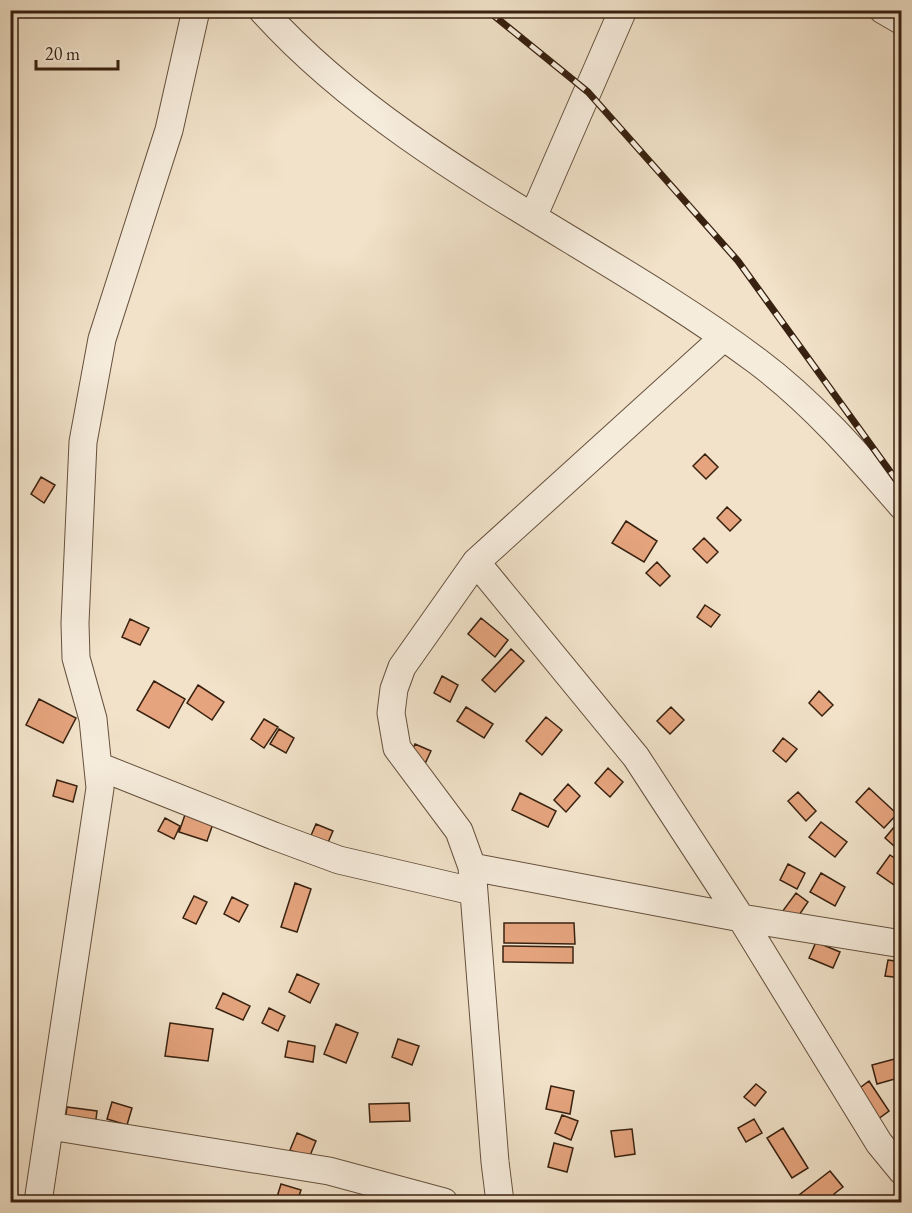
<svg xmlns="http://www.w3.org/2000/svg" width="912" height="1213" font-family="'EB Garamond',serif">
	<rect width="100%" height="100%" fill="#f1e2c9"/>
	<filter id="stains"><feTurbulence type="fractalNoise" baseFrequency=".00333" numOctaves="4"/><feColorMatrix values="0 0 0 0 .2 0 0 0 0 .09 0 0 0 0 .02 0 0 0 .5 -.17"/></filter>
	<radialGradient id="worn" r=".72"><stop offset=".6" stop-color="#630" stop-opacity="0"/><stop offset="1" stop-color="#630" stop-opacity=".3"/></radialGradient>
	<path fill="#e5a47e" stroke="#382110" stroke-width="1.5" d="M 705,454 L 718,467 L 706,479 L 693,466 Z
		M 41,477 L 55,485 L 44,503 L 31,494 Z
		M 727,507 L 741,520 L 730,531 L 717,518 Z
		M 626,521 L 657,541 L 644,562 L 612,543 Z
		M 704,538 L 718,552 L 707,563 L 693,549 Z
		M 657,562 L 670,576 L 660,586 L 646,573 Z
		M 705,605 L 720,615 L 711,627 L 697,617 Z
		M 481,618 L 508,640 L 495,657 L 468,634 Z
		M 130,619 L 149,628 L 140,645 L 122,637 Z
		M 511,649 L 524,661 L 495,692 L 482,680 Z
		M 442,676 L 458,685 L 450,702 L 434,693 Z
		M 154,681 L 185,699 L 169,728 L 137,710 Z
		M 198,685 L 224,702 L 212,720 L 187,703 Z
		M 819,691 L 833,705 L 822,716 L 809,703 Z
		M 39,699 L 76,718 L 63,743 L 26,725 Z
		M 466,707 L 493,724 L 484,738 L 457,721 Z
		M 671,707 L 684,720 L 670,734 L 657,721 Z
		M 546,717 L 562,730 L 542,755 L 526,741 Z
		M 264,719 L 278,727 L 264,748 L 251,739 Z
		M 279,729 L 294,738 L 286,753 L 270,744 Z
		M 783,738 L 797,749 L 786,762 L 773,751 Z
		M 415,744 L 431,751 L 423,768 L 408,760 Z
		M 608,768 L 623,782 L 610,797 L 595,783 Z
		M 57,780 L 77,786 L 73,802 L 53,796 Z
		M 568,784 L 580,796 L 566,812 L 554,800 Z
		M 869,788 L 897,814 L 884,828 L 856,802 Z
		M 798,792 L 816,811 L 806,821 L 788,801 Z
		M 520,793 L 556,811 L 548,827 L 512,810 Z
		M 187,809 L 215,818 L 207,841 L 179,832 Z
		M 165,818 L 180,826 L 174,839 L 158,831 Z
		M 900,820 L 902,821 L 902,853 L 885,838 Z
		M 821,822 L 847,842 L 835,857 L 809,837 Z
		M 316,824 L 333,831 L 326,847 L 309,840 Z
		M 890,855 L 902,863 L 902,881 L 897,887 L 877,873 Z
		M 788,864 L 805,873 L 797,889 L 780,880 Z
		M 821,873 L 845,887 L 835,906 L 810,892 Z
		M 295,883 L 311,889 L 297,932 L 281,927 Z
		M 796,893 L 808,902 L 795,921 L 782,912 Z
		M 194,896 L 207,902 L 196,924 L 183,918 Z
		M 232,897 L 248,905 L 239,922 L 224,914 Z
		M 504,923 L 574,923 L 575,944 L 504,943 Z
		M 816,942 L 840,952 L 833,968 L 809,958 Z
		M 503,946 L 573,947 L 573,963 L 503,962 Z
		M 888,960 L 902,962 L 902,978 L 885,976 Z
		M 297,974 L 319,984 L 310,1003 L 289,992 Z
		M 223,993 L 250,1006 L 243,1020 L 216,1008 Z
		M 269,1008 L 285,1016 L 278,1031 L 262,1023 Z
		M 170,1023 L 213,1029 L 208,1061 L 165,1056 Z
		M 336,1024 L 358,1033 L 346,1063 L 324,1054 Z
		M 398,1039 L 419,1046 L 412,1065 L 392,1057 Z
		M 288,1041 L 315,1046 L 313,1062 L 285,1057 Z
		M 902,1057 L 902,1077 L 877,1084 L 872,1065 Z
		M 869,1081 L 889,1111 L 874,1122 L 853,1093 Z
		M 756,1084 L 766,1092 L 755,1106 L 744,1097 Z
		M 551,1086 L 574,1091 L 570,1114 L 546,1109 Z
		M 112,1102 L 132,1108 L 127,1125 L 107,1119 Z
		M 409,1103 L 410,1121 L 370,1122 L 369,1104 Z
		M 67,1107 L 97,1111 L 95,1127 L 65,1121 Z
		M 562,1115 L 578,1121 L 571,1140 L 555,1133 Z
		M 754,1119 L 762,1133 L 746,1142 L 738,1128 Z
		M 783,1128 L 808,1168 L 792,1178 L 767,1138 Z
		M 632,1129 L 635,1154 L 615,1157 L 611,1131 Z
		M 297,1133 L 316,1141 L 309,1158 L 290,1150 Z
		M 554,1143 L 573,1148 L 567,1172 L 548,1167 Z
		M 830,1171 L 843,1187 L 834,1194 L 841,1202 L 790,1202 Z
		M 281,1184 L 301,1190 L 297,1202 L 277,1197 Z"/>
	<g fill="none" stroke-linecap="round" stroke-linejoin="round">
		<defs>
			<path id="street" d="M 262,10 C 397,160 598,242 757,361 C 812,402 857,454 902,506
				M 883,10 L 902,21
				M 533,217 L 623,10
				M 476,562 L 636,757 L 741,918 L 879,1143 L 902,1171
				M 98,766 L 274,836 L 339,860 L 472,891
				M 472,867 L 741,918 L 902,944
				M 50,1126 L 329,1171 L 444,1202
				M 38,1202 L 100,788 L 93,719 L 76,658 L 75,623 L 83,442 L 102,339 L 169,130 L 196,10
				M 500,1202 L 495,1162 L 472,867 L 459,831 L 397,748 L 391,713 L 394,689 L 402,667 L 476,562 L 723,338"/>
		</defs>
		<use href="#street" stroke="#66513e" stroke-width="29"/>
		<use href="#street" stroke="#f6ecdc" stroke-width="27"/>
		<defs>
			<path id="rail" d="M 487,10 L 588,92 L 738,261 L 902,488"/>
		</defs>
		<use href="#rail" stroke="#382110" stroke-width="7"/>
		<use href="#rail" stroke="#f6ecdc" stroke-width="4.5" stroke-dasharray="14" stroke-linecap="butt"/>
	</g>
	<rect width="912" height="1213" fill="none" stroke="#f1e2c9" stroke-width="36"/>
	<rect x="12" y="12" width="888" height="1189" fill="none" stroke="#382110" stroke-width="3"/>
	<rect x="18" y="18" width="876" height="1177" fill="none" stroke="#382110" stroke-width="1.5"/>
	<path d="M36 60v9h82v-9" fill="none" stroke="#382110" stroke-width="3"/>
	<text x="45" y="60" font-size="18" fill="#382110" stroke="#f6ecdc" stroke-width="4.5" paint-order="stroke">20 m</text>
	<rect width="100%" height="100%" filter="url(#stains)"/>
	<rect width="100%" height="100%" fill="url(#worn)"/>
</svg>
